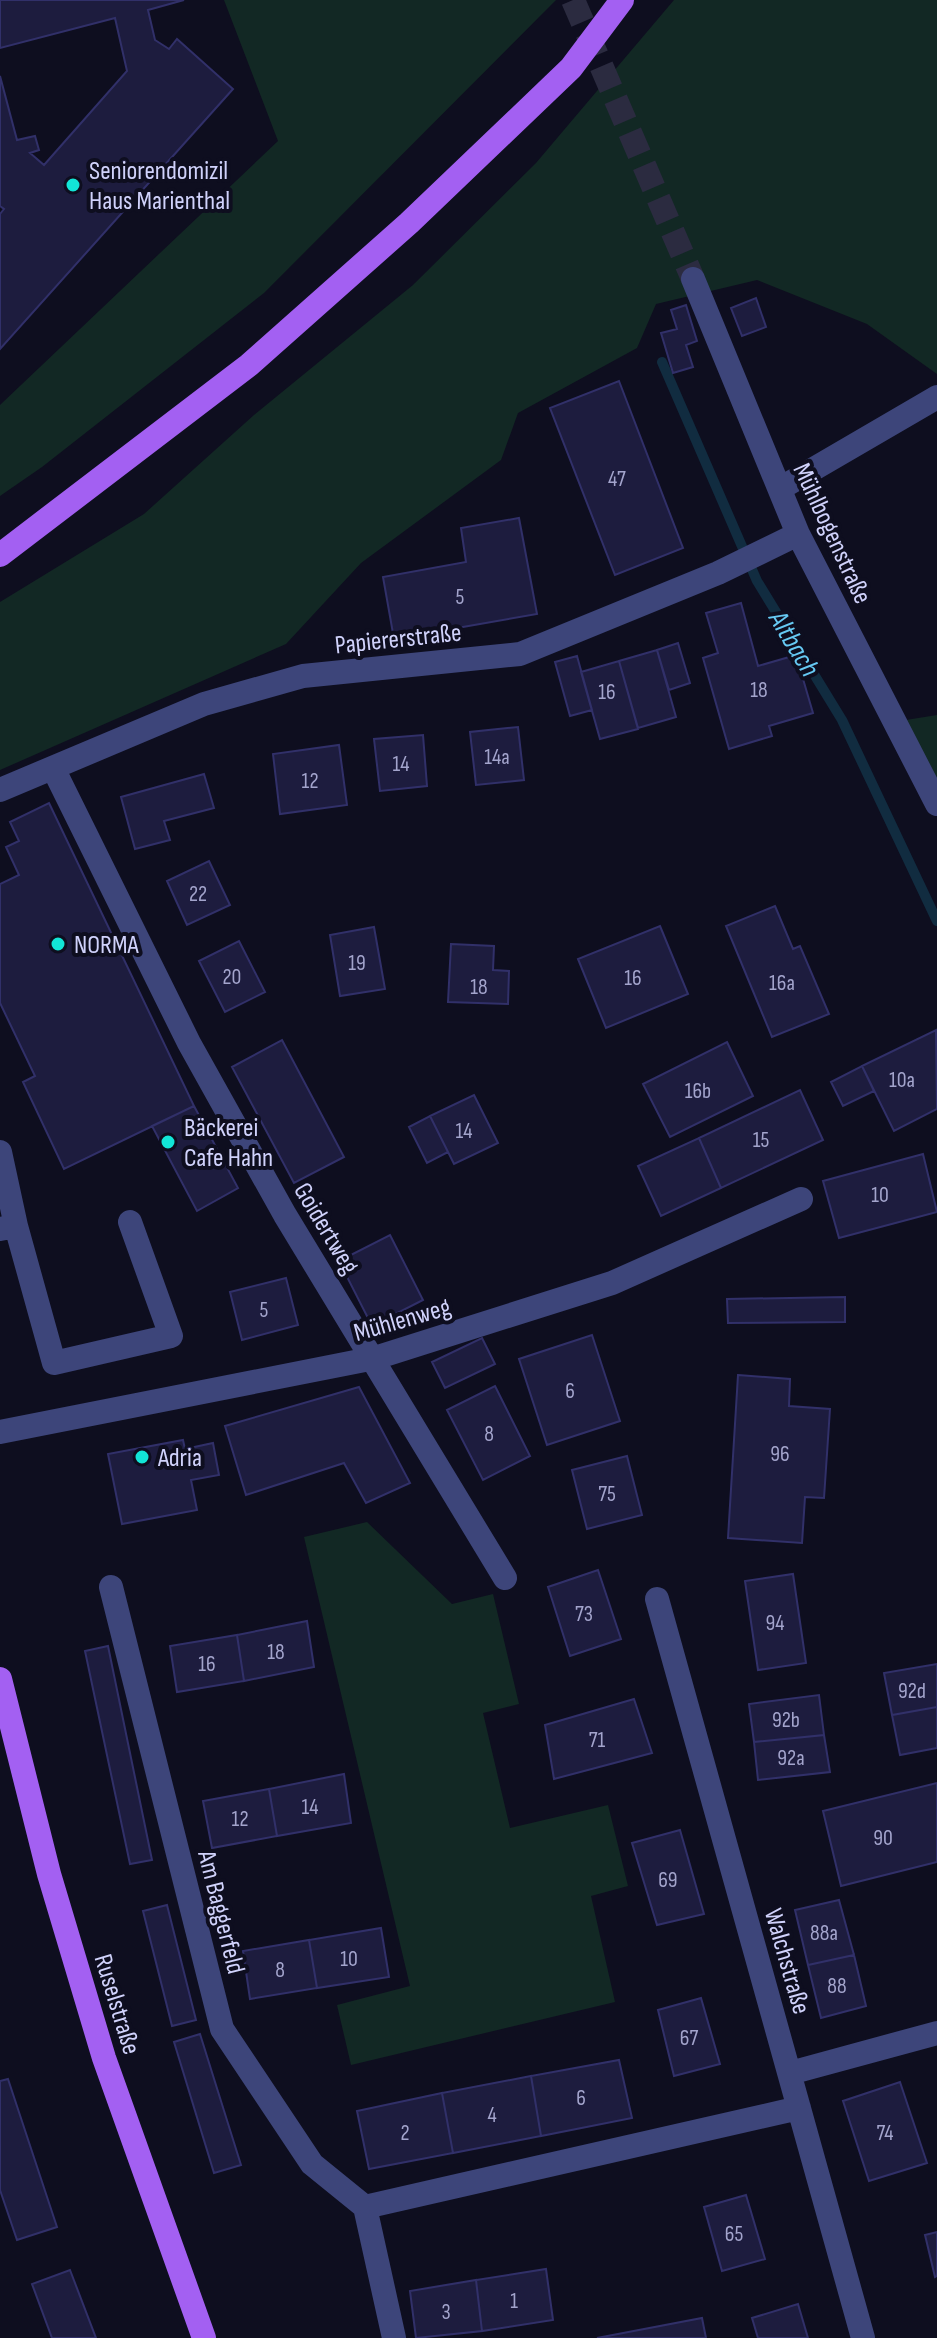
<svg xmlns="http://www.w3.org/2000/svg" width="937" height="2338" font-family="'Sofia Sans Condensed',sans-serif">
	<rect width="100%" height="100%" fill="#0e0e1f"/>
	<path fill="#122824" d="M 224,0 L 556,0 L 264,293 L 42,467 L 0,496 L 0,405 L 278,141 Z
		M 674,0 L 937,0 L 937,374 L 867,324 L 757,280 L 656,304 L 637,348 L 518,413 L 501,460 L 361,563 L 286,644 L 0,770 L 0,602 L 144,514 L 254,415 L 413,285 L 536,163 Z
		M 937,715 L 937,783 L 906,720 Z
		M 367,1522 L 452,1604 L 493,1594 L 519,1704 L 483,1713 L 510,1828 L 608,1805 L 628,1886 L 591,1896 L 615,2002 L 351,2065 L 337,2005 L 410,1986 L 304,1537 Z"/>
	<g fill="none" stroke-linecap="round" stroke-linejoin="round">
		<path stroke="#112c40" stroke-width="10" d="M 662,362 L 757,581 L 842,720 L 937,921"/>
	</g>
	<path fill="#1d1c3e" stroke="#313069" stroke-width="2" d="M 0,0 L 184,0 L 148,10 L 155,40 L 169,49 L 177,39 L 233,89 L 0,349 L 0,214 L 4,209 L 0,206 L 0,76 L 17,140 L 35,136 L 39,150 L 30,153 L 44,165 L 127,71 L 115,18 L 0,48 Z
		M 756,298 L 766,327 L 742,336 L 731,308 Z
		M 686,305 L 697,341 L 686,345 L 693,367 L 673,373 L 661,333 L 677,329 L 671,310 Z
		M 619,381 L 683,548 L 615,575 L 550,408 Z
		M 519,518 L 537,614 L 394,639 L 383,577 L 466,562 L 461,528 Z
		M 741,603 L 758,666 L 796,655 L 813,713 L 769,726 L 772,736 L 729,749 L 703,658 L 718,653 L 706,613 Z
		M 678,643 L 690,683 L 669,690 L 657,650 Z
		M 657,650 L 676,717 L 638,728 L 619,661 Z
		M 577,656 L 592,710 L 570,716 L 555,662 Z
		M 619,661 L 638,729 L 600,739 L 581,672 Z
		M 518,727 L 524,780 L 476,785 L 470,732 Z
		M 423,735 L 427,786 L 380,791 L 374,739 Z
		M 339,745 L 347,805 L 280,814 L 273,754 Z
		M 204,774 L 214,808 L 164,821 L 170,840 L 135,849 L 121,797 Z
		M 49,803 L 194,1106 L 64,1169 L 23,1082 L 35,1076 L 0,1003 L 0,884 L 19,875 L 6,847 L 19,841 L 10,822 Z
		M 209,861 L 230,905 L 187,925 L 167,881 Z
		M 775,906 L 793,949 L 800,946 L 829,1014 L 772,1037 L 726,926 Z
		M 660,926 L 688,994 L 606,1028 L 578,959 Z
		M 374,927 L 385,989 L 340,996 L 330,935 Z
		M 239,941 L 265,992 L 225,1012 L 199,961 Z
		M 451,944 L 494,946 L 493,970 L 509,971 L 508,1004 L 448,1002 Z
		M 936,1030 L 937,1109 L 894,1131 L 862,1066 Z
		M 282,1040 L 344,1157 L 294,1183 L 232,1067 Z
		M 727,1042 L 753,1096 L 670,1137 L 643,1084 Z
		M 862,1066 L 874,1091 L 843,1106 L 831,1082 Z
		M 800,1090 L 823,1140 L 721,1188 L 699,1138 Z
		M 474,1095 L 498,1143 L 454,1164 L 430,1116 Z
		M 194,1106 L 238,1188 L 197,1211 L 152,1126 Z
		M 430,1116 L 448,1152 L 427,1163 L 409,1127 Z
		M 699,1138 L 721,1188 L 661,1216 L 638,1166 Z
		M 923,1154 L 937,1212 L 839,1238 L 823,1181 Z
		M 390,1235 L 423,1300 L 372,1326 L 339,1261 Z
		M 286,1278 L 298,1325 L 242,1340 L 230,1292 Z
		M 845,1297 L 845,1322 L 728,1323 L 727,1299 Z
		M 592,1335 L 620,1421 L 547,1445 L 519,1359 Z
		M 482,1338 L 495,1364 L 445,1388 L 432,1362 Z
		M 738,1375 L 790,1379 L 789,1406 L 830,1409 L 824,1498 L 805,1497 L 802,1543 L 728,1538 Z
		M 495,1386 L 530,1456 L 483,1480 L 447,1410 Z
		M 359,1387 L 410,1483 L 366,1503 L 344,1463 L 246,1495 L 225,1426 Z
		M 183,1440 L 185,1449 L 213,1443 L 219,1475 L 191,1480 L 197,1510 L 122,1524 L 108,1454 Z
		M 627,1456 L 642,1515 L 587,1529 L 572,1470 Z
		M 598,1570 L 621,1639 L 570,1656 L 548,1587 Z
		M 793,1574 L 806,1663 L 758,1670 L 745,1581 Z
		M 307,1621 L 314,1667 L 244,1681 L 237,1635 Z
		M 237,1635 L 244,1681 L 177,1692 L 170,1646 Z
		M 108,1646 L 152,1860 L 130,1864 L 85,1651 Z
		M 937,1664 L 937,1707 L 892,1715 L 884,1673 Z
		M 819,1695 L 824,1735 L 754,1742 L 749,1704 Z
		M 634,1699 L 652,1753 L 554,1779 L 545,1725 Z
		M 937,1707 L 937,1748 L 900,1755 L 892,1715 Z
		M 824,1735 L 830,1772 L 758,1780 L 754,1742 Z
		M 344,1774 L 351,1823 L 277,1836 L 269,1789 Z
		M 937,1783 L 937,1862 L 841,1886 L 823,1811 Z
		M 269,1789 L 277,1836 L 212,1848 L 203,1801 Z
		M 680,1830 L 704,1914 L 657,1925 L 632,1843 Z
		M 839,1900 L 854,1955 L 808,1965 L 795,1910 Z
		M 167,1905 L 196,2020 L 172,2026 L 143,1911 Z
		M 381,1928 L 389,1977 L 317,1988 L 309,1940 Z
		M 309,1940 L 317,1988 L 250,1999 L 243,1951 Z
		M 854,1955 L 866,2006 L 821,2018 L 808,1965 Z
		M 701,1998 L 720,2064 L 674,2076 L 658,2010 Z
		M 200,2034 L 241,2165 L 214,2173 L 174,2042 Z
		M 619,2060 L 632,2118 L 541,2136 L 531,2076 Z
		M 531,2076 L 541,2136 L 453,2153 L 442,2093 Z
		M 8,2079 L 57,2227 L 17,2240 L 0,2190 L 0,2081 Z
		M 900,2082 L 927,2163 L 869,2181 L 843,2101 Z
		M 442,2093 L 453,2153 L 369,2169 L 357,2111 Z
		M 746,2195 L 765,2259 L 722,2271 L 704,2207 Z
		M 937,2232 L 937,2276 L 935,2277 L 925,2235 Z
		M 546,2269 L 553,2320 L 482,2331 L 476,2280 Z
		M 70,2270 L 96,2338 L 52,2338 L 32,2284 Z
		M 476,2280 L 482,2331 L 416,2338 L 410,2291 Z
		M 798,2304 L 808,2338 L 758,2338 L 752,2318 Z
		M 702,2318 L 706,2338 L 597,2338 Z"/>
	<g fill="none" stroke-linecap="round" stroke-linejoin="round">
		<path stroke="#2b2b40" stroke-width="24" stroke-dasharray="24 12" stroke-linecap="butt" d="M 573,0 L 693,279"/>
		<path stroke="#3d457a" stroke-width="24" d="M 693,279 L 798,534 L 937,804
			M 781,488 L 937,397
			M 54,770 L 189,1043 L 285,1215 L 505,1578
			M 0,790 L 204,704 L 303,676 L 520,654 L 718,573 L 798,534
			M 0,1152 L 16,1226
			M 0,1229 L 16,1226 L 54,1363 L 171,1336 L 130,1222
			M 0,1432 L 375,1358 L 612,1283 L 801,1199
			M 111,1587 L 222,2029 L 312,2164 L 365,2207 L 394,2338
			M 657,1599 L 863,2338
			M 790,2073 L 937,2033
			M 365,2207 L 799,2108"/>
		<path stroke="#a360f2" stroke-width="24" d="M 0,555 L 249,365 L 409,223 L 571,68 L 622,0
			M 0,1679 L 49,1874 L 104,2058 L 204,2338"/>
	</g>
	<g fill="#12e5d7" stroke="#0e0e1f" stroke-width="3">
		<circle cx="73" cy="185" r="8"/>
		<circle cx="58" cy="944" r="8"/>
		<circle cx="168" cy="1142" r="8"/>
		<circle cx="142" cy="1457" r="8"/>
	</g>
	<g text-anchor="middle" stroke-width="8" stroke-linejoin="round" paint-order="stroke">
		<g font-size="22" fill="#a3a4cc">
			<text x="617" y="486">47</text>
			<text x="460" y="604">5</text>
			<text x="759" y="697">18</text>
			<text x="607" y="699">16</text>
			<text x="497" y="764">14a</text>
			<text x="401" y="771">14</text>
			<text x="310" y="788">12</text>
			<text x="198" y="901">22</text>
			<text x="357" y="970">19</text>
			<text x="232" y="984">20</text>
			<text x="633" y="985">16</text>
			<text x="782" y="990">16a</text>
			<text x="479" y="994">18</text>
			<text x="902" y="1087">10a</text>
			<text x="698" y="1098">16b</text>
			<text x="464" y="1138">14</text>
			<text x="761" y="1147">15</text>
			<text x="880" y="1202">10</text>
			<text x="264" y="1317">5</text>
			<text x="570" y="1398">6</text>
			<text x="489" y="1441">8</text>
			<text x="780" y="1461">96</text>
			<text x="607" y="1501">75</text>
			<text x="584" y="1621">73</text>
			<text x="775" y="1630">94</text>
			<text x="276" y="1659">18</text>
			<text x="207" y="1671">16</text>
			<text x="912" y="1698">92d</text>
			<text x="786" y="1727">92b</text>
			<text x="597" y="1747">71</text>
			<text x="791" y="1765">92a</text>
			<text x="310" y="1814">14</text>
			<text x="240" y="1826">12</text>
			<text x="883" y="1845">90</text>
			<text x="668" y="1887">69</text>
			<text x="824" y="1940">88a</text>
			<text x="349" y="1966">10</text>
			<text x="280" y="1977">8</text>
			<text x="837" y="1993">88</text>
			<text x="689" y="2045">67</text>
			<text x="581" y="2105">6</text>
			<text x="492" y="2122">4</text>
			<text x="405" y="2140">2</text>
			<text x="885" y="2140">74</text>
			<text x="734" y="2241">65</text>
			<text x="514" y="2308">1</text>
			<text x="446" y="2319">3</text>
		</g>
		<g font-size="26" fill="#d0d2fb" stroke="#0e0e1f" text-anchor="start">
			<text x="89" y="179">Seniorendomizil<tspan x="89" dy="30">Haus Marienthal</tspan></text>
			<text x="74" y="953">NORMA</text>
			<text x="184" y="1136">Bäckerei<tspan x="184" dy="30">Cafe Hahn</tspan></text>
			<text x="158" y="1466">Adria</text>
		</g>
		<g font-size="26" fill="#d0d2fb" stroke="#0e0e1f">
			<text transform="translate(833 533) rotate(65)" y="9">Mühlbogenstraße</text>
			<text transform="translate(398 638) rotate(-6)" y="9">Papiererstraße</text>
			<text transform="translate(327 1228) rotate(59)" y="9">Goidertweg</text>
			<text transform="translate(402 1319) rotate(-16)" y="9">Mühlenweg</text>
			<text transform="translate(222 1912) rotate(76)" y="9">Am Baggerfeld</text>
			<text transform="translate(788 1961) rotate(74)" y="9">Walchstraße</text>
			<text transform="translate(118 2004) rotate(73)" y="9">Ruselstraße</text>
		</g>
		<g font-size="28" font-style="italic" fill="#66c9f3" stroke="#0e0e1f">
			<text transform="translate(795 643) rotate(59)" y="10">Altbach</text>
		</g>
	</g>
</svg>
